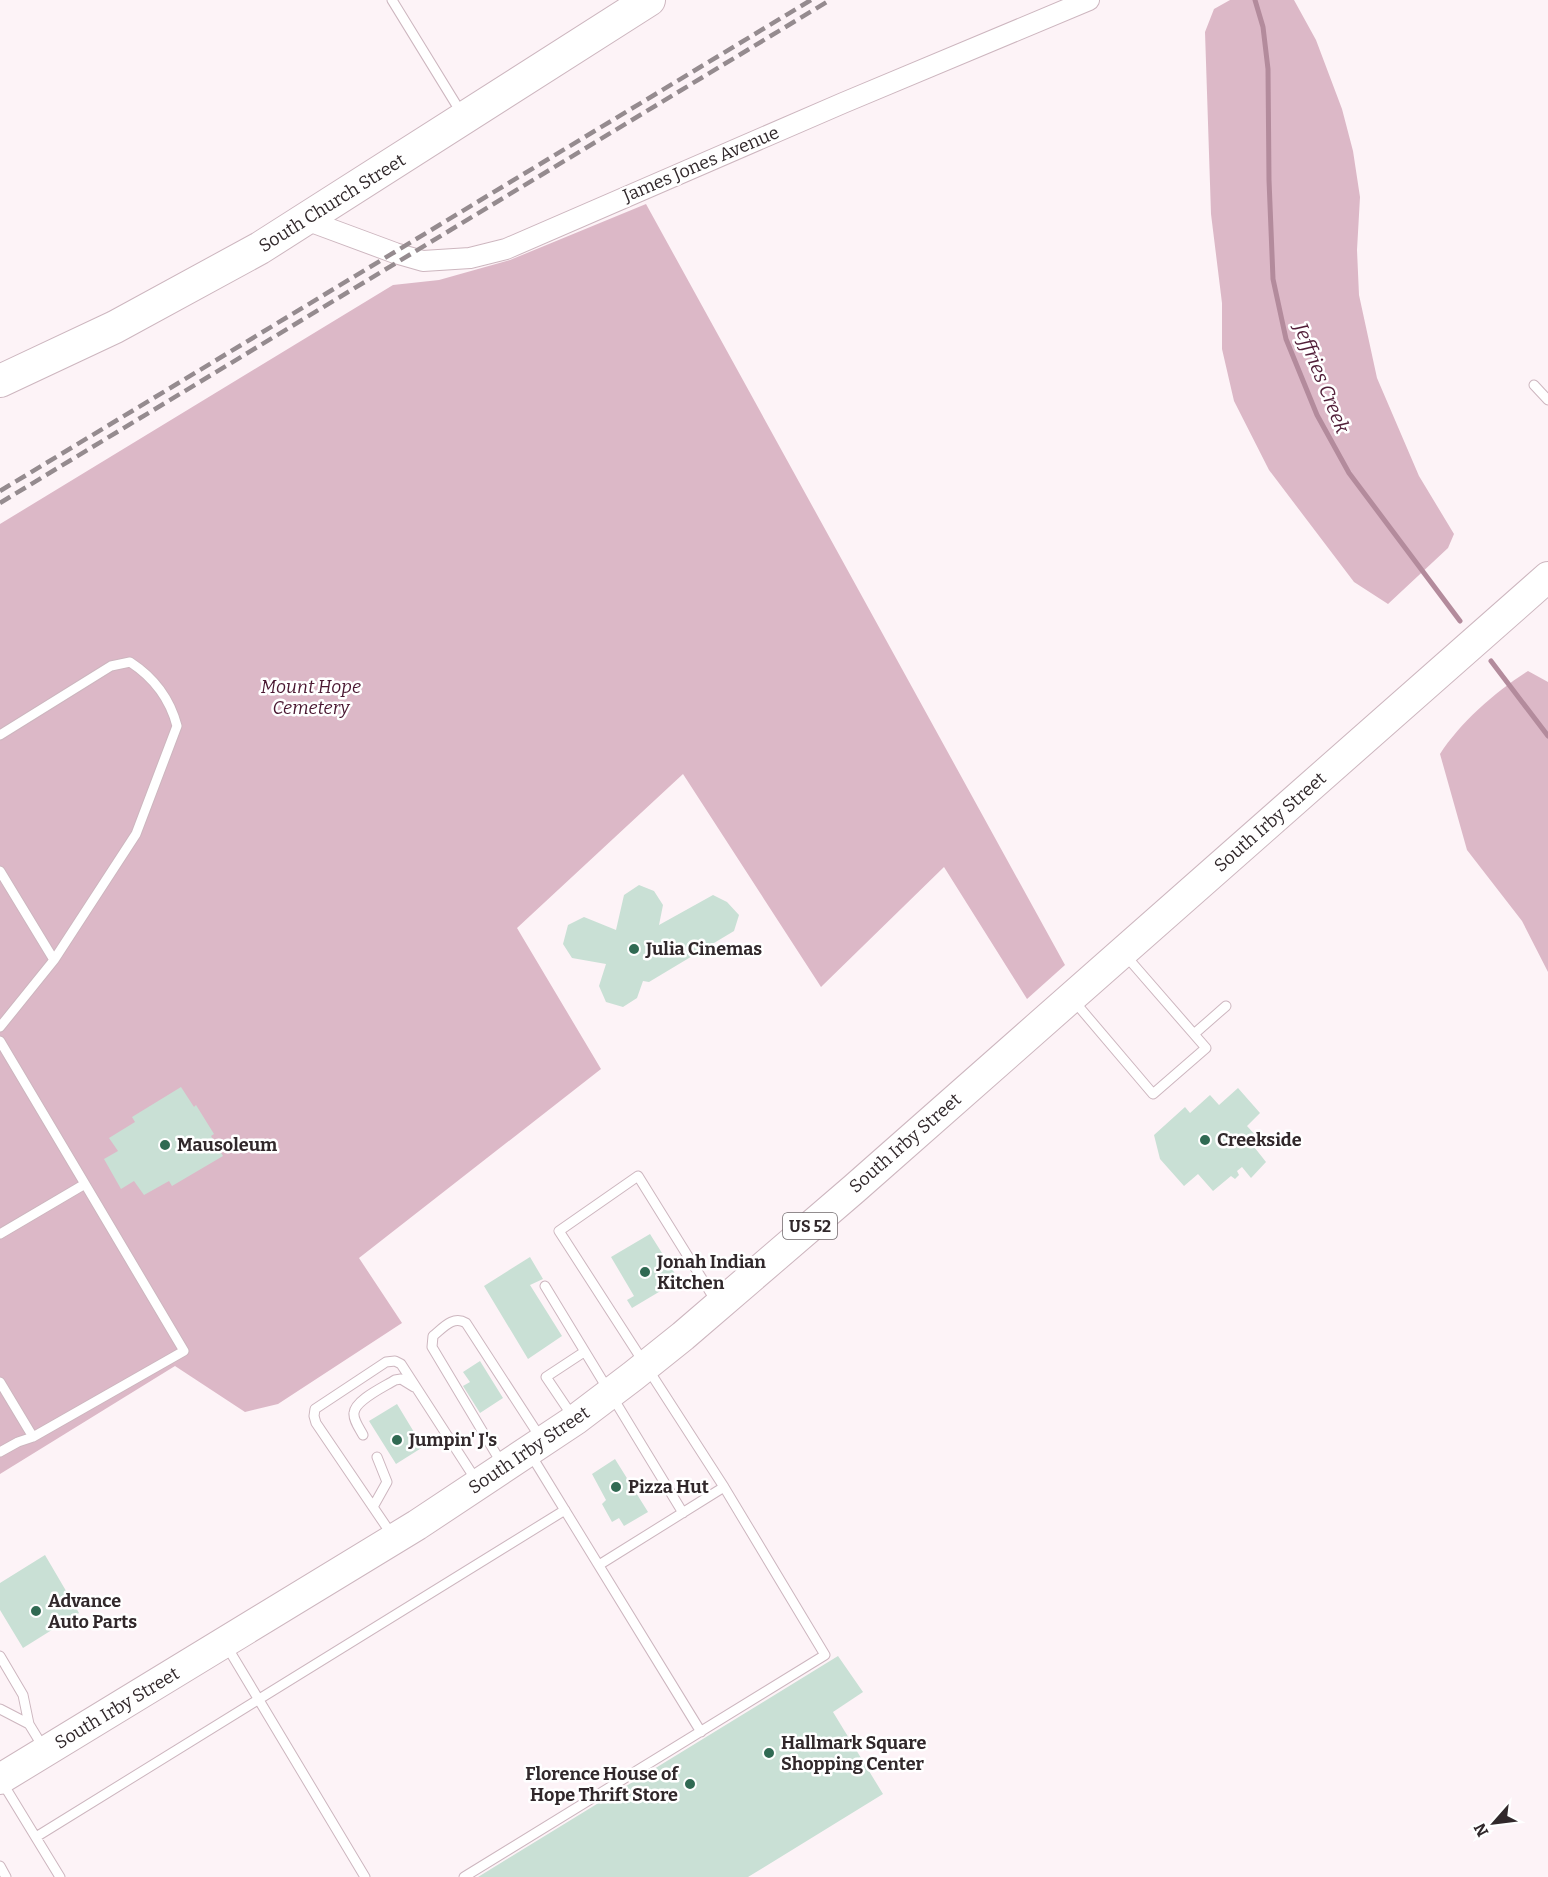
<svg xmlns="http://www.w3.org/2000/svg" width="1548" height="1877" font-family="Bitter,serif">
	<rect width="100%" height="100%" fill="#fdf3f7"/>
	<path fill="#dcb8c7" d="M 1230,0 L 1294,0 L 1316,40 L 1342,109 L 1353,151 L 1360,197 L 1357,250 L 1359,295 L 1377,378 L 1419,476 L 1454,534 L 1448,548 L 1388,604 L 1354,582 L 1269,470 L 1234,401 L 1222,349 L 1222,303 L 1211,214 L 1205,32 L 1214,9 Z
		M 646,204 L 1065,965 L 1027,999 L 944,867 L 821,987 L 683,774 L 517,928 L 601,1069 L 359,1258 L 402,1323 L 278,1404 L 245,1412 L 175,1366 L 0,1474 L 0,524 L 393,285 L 439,280 L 510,260 Z
		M 1528,671 L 1548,682 L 1548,972 L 1522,921 L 1467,850 L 1440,754 C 1460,723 1496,691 1528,671 Z"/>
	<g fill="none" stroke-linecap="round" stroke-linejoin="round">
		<path stroke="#b38b9c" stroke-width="5" d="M 1255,0 L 1263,27 L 1268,69 L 1269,180 L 1273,279 L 1286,339 L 1317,415 L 1349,473 L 1460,621
			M 1491,661 L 1548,736"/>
	</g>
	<path fill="#c9e0d5" d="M 639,885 L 654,891 L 663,905 L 659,925 L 713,895 L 727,902 L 739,915 L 734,931 L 649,982 L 643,981 L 637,998 L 623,1007 L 606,1002 L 599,986 L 606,964 L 572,958 L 563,944 L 568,925 L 584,917 L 616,930 L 624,895 Z
		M 181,1087 L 194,1107 L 196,1105 L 214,1134 L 211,1136 L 223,1156 L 172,1186 L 169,1181 L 144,1195 L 134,1181 L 121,1189 L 104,1159 L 118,1151 L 109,1138 L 135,1122 L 132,1117 Z
		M 1238,1088 L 1260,1113 L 1247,1126 L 1257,1137 L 1251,1143 L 1266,1162 L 1251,1178 L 1242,1167 L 1237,1171 L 1239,1175 L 1235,1179 L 1231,1176 L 1213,1191 L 1198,1174 L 1184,1186 L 1160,1159 L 1154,1135 L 1185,1107 L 1190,1113 L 1210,1095 L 1219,1105 Z
		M 650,1234 L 679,1280 L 632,1308 L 627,1300 L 634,1296 L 611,1257 Z
		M 530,1257 L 543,1279 L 530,1285 L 562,1336 L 528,1359 L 484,1286 Z
		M 480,1361 L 503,1398 L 480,1413 L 463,1386 L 470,1382 L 463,1372 Z
		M 397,1404 L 423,1447 L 396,1464 L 369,1421 Z
		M 615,1459 L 648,1512 L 624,1526 L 619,1518 L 612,1522 L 602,1504 L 606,1500 L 592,1474 Z
		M 45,1555 L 79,1613 L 23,1648 L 0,1610 L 0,1583 Z
		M 838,1656 L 863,1692 L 833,1712 L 883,1794 L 748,1877 L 478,1877 Z"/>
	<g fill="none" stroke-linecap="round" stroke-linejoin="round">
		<defs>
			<path id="service" d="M 392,0 L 462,114
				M 1534,385 L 1548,400
				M 0,735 L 111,666 L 130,662 C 153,677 170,699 177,726 L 136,834 L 54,960
				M 0,871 L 54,960 L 0,1027
				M 1074,1001 L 1153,1094 L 1206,1048 L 1126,956
				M 1194,1034 L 1226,1006
				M 0,1041 L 85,1184 L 0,1234
				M 545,1286 L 683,1513
				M 0,1382 L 33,1437 L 184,1351 L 85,1184
				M 573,1417 L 546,1377 L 584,1352
				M 363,1435 C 360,1429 353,1420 354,1413 C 355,1400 384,1387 395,1380 L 401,1379 L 414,1387
				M 0,1452 L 18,1442 L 33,1437
				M 531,1455 L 701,1732
				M 502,1464 L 432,1347 L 433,1336 C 443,1328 453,1315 466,1323 L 540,1437
				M 373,1507 L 387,1482 L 377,1457
				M 392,1535 L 316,1423 L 314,1416 L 315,1409 L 386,1362 L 395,1361 L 401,1364 L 476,1480
				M 599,1565 L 724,1487
				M 226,1645 L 365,1877
				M 0,1656 L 23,1695 L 29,1724 L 43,1747
				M 0,1709 L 29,1724
				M 2,1782 L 60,1877
				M 36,1837 L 565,1510
				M 0,1866 L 6,1877
				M 464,1877 L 825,1655 L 724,1487 L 559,1231 L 638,1176 L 717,1303"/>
			<path id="minor" d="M 306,220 L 395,253 L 423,261 L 470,258 L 506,249 L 843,103 L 1089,0"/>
			<path id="primary" d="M 0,1779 L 417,1525 L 575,1420 L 633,1376 L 683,1336 L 854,1189 L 1548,577"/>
			<path id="trunk" d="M 0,381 L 115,327 L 260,248 L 649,0"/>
		</defs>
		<use href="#service" stroke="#cdb6bf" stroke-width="11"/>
		<use href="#minor" stroke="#cdb6bf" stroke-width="22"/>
		<use href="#primary" stroke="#cdb6bf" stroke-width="32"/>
		<use href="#trunk" stroke="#cdb6bf" stroke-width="34"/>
		<use href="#service" stroke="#fff" stroke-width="9"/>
		<use href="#minor" stroke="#fff" stroke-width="20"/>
		<use href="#primary" stroke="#fff" stroke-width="30"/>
		<use href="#trunk" stroke="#fff" stroke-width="32"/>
		<path stroke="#958b8f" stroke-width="4.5" stroke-dasharray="12 6" stroke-linecap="butt" d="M 0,491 L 811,0
			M 0,503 L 830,0"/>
	</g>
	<g fill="#306a53" stroke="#fff" stroke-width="2">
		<circle cx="634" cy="949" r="6"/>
		<circle cx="1205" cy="1140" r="6"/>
		<circle cx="165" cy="1145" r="6"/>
		<circle cx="645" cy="1272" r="6"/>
		<circle cx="397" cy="1440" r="6"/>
		<circle cx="616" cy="1487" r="6"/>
		<circle cx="36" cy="1611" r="6"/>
		<circle cx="769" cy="1753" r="6"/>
		<circle cx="690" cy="1784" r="6"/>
	</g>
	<g text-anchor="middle" stroke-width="5" stroke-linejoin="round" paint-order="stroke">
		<rect fill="#fff" stroke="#6f686b" stroke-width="1.5" x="783" y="1213" width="54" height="26" rx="4.5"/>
		<g font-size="16" font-weight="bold" fill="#31282b">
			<text x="810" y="1232">US 52</text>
		</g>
		<g font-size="18" fill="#31282b" stroke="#fff">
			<text transform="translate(701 164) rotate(-23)" y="6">James Jones Avenue</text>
			<text transform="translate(332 203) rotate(-32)" y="6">South Church Street</text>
			<text transform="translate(1270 822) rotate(-41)" y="6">South Irby Street</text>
			<text transform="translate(905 1143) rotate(-41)" y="6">South Irby Street</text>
			<text transform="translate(529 1450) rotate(-34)" y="6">South Irby Street</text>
			<text transform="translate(117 1708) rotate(-31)" y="6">South Irby Street</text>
		</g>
		<g font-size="18" font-style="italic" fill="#4a1731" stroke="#fff">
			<text x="311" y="693">Mount Hope<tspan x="311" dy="21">Cemetery</tspan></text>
		</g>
		<g font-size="18" font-weight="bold" fill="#31282b" stroke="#fff" text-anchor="start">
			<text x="646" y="955">Julia Cinemas</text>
			<text x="1217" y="1146">Creekside</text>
			<text x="177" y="1151">Mausoleum</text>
			<text x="657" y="1268">Jonah Indian<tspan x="657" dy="21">Kitchen</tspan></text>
			<text x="409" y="1446">Jumpin' J's</text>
			<text x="628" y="1493">Pizza Hut</text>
			<text x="48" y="1607">Advance<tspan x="48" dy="21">Auto Parts</tspan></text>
			<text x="781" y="1749">Hallmark Square<tspan x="781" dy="21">Shopping Center</tspan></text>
			<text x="678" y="1780" text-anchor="end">Florence House of<tspan x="678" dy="21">Hope Thrift Store</tspan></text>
		</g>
		<g font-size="20" font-style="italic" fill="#511e38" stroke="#fff">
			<text transform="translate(1322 378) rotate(68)" y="7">Jeffries Creek</text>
		</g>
	</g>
	<g transform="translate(1494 1823) rotate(242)" stroke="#ffffff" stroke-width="4.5" paint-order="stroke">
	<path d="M0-4.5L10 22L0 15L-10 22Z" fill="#31282b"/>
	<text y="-9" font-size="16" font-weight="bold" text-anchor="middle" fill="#31282b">N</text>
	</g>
</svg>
